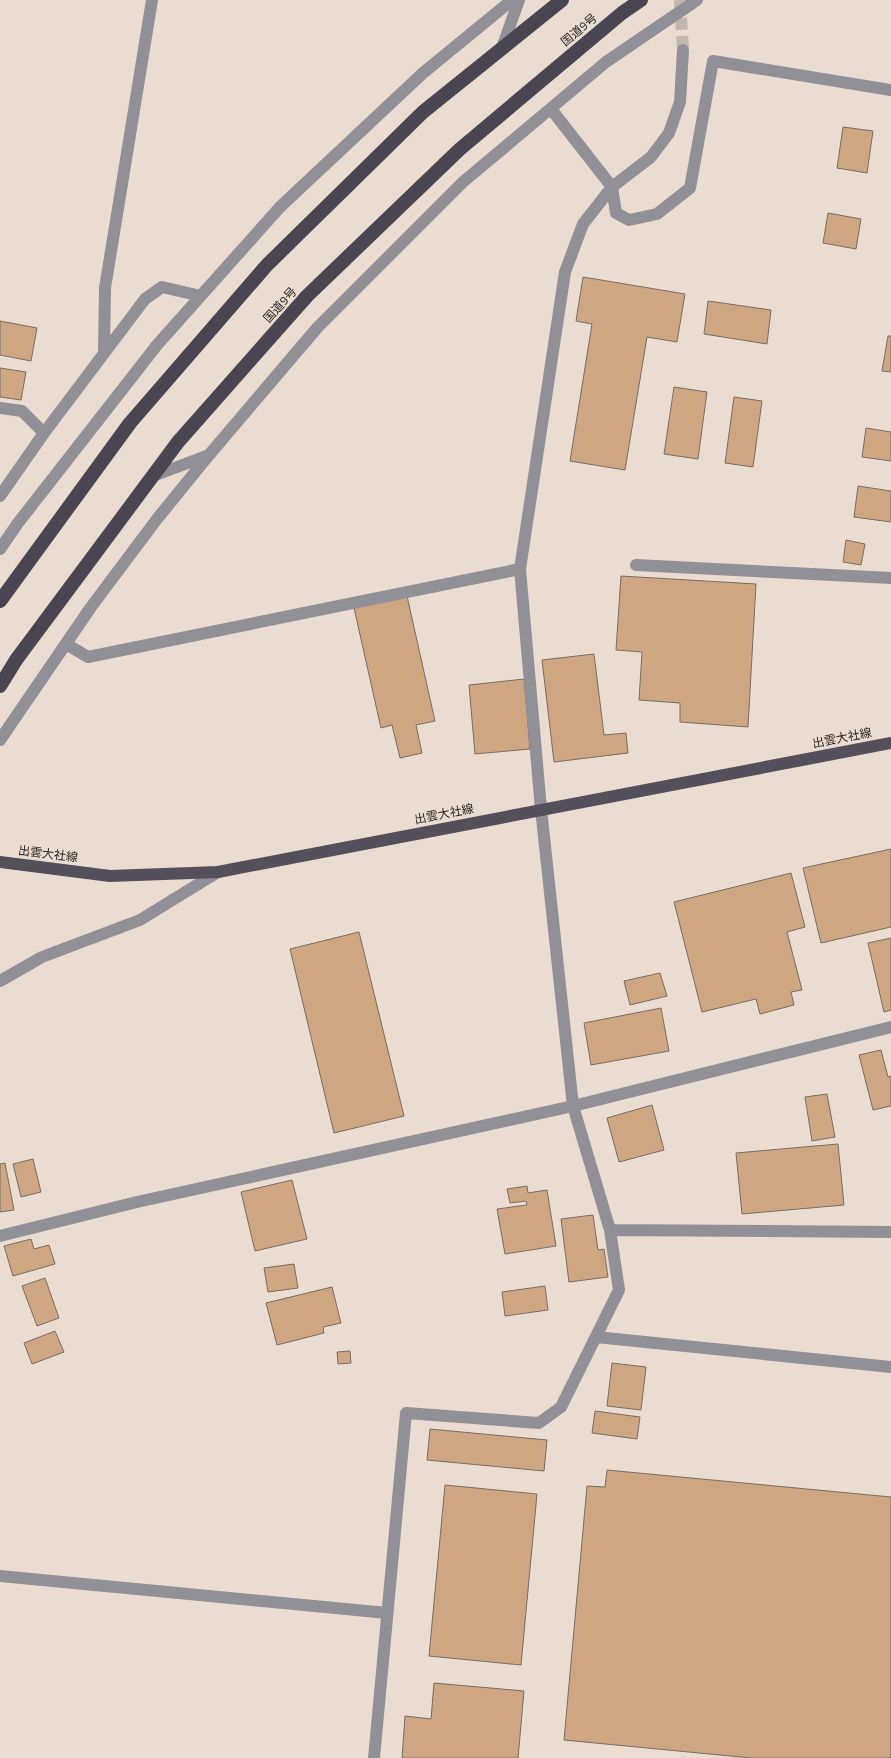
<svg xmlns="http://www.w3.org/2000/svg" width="891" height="1758" font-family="'Titillium Web','Noto Sans JP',sans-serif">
	<rect width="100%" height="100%" fill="#eadcd1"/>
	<path fill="#cfa682" stroke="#786c62" d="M 843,127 L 873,131 L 867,173 L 837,168 Z
		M 828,213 L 861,219 L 856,249 L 823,243 Z
		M 583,277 L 685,294 L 677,342 L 647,337 L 625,470 L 570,461 L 592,324 L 576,321 Z
		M 708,301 L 771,310 L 767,344 L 704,334 Z
		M 0,321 L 37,328 L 31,361 L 0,355 Z
		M 888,336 L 891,336 L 891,372 L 882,371 Z
		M 0,368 L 26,372 L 21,400 L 0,397 Z
		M 674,387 L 707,392 L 698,459 L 664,454 Z
		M 734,397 L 762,401 L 753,467 L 725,463 Z
		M 866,428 L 891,432 L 891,461 L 862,457 Z
		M 858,486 L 891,491 L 891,522 L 854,517 Z
		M 846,540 L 865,544 L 861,565 L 843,562 Z
		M 621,576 L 756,584 L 748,727 L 680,722 L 680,703 L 639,700 L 642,652 L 616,650 Z
		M 407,596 L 435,721 L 416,725 L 422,753 L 400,758 L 392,725 L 381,728 L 354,608 Z
		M 594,654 L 604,735 L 626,733 L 628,753 L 554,762 L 542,660 Z
		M 524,679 L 530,749 L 475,754 L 469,685 Z
		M 891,849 L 891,927 L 821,943 L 803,868 Z
		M 791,873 L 805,927 L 787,932 L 802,990 L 791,992 L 794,1005 L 760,1014 L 756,999 L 702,1012 L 674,902 Z
		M 359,932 L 404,1116 L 334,1133 L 290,949 Z
		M 891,938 L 891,1010 L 884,1012 L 868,943 Z
		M 660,973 L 667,996 L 630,1005 L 624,981 Z
		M 661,1008 L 669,1051 L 591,1065 L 584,1023 Z
		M 881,1050 L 888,1077 L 891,1076 L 891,1106 L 873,1110 L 859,1055 Z
		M 827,1094 L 835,1137 L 812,1141 L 805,1097 Z
		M 652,1105 L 664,1150 L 619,1162 L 607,1118 Z
		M 838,1144 L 844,1205 L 742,1214 L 736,1153 Z
		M 33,1159 L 41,1192 L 21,1197 L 13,1164 Z
		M 5,1163 L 14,1210 L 0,1212 L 0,1164 Z
		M 292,1180 L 307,1239 L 255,1251 L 241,1192 Z
		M 527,1186 L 528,1193 L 547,1190 L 556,1246 L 505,1254 L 497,1209 L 527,1205 L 526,1201 L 510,1203 L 507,1189 Z
		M 593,1215 L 598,1250 L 604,1249 L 608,1277 L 569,1282 L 561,1219 Z
		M 31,1239 L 34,1249 L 49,1245 L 55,1264 L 13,1276 L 4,1246 Z
		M 294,1264 L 298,1288 L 268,1292 L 264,1268 Z
		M 45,1278 L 59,1318 L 37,1326 L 22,1286 Z
		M 545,1286 L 548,1310 L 505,1316 L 502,1292 Z
		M 332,1287 L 341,1323 L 323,1327 L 324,1333 L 277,1345 L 266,1303 Z
		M 55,1331 L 64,1352 L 32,1364 L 24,1343 Z
		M 350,1351 L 351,1363 L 338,1364 L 337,1352 Z
		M 612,1363 L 646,1367 L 641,1410 L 607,1406 Z
		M 595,1411 L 640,1417 L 637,1439 L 592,1433 Z
		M 430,1429 L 547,1440 L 544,1471 L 427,1460 Z
		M 607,1470 L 891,1497 L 891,1758 L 751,1758 L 564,1740 L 587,1486 L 605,1487 Z
		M 445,1485 L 537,1494 L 521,1665 L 429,1656 Z
		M 434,1683 L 524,1691 L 518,1758 L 402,1758 L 405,1716 L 431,1719 Z"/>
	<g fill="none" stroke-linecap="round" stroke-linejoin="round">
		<path stroke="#c3b7ad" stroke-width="12" stroke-dasharray="12 6" stroke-linecap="butt" d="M 680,0 L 683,50"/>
		<path stroke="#929097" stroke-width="12" d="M 502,48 L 519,0
			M 551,109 L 612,187 L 616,213 L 629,220 L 657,214 L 690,188 L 713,61 L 891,90
			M 104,353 L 105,288 L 152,0
			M 0,408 L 22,411 L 44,433
			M 153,476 L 209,455
			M 0,496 L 44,433 L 145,299 L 162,287 L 201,296
			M 0,549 L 18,523 L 157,345 L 280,207 L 423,73 L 512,0
			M 636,565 L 891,578
			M 66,644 L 88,657 L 520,569
			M 0,740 L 91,607 L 157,519 L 209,455 L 317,328 L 463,182 L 606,62 L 697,0
			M 0,981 L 42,957 L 140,920 L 218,872
			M 610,1230 L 891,1232
			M 0,1236 L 137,1202 L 573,1106 L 891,1027
			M 596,1337 L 891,1367
			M 0,1576 L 387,1613
			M 374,1758 L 406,1413 L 539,1423 L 561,1407 L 619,1290 L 610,1230 L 573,1106 L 541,809 L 520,569 L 565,272 L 583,224 L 612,187 L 651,157 L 669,133 L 680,102 L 683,50"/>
		<path stroke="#54505b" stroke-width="12" d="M 0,862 L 110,876 L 218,872 L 891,743"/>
		<path stroke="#494551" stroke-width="14" d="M 0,601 L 130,423 L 267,265 L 423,112 L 562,0
			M 0,686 L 16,660 L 178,442 L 307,296 L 460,149 L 622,13 L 641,0"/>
	</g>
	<g text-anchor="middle" stroke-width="4" stroke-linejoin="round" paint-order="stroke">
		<g font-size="12" fill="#29241f" stroke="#eadcd1">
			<text transform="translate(579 30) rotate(-40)" y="4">国道9号</text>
			<text transform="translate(280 305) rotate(-48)" y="4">国道9号</text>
			<text transform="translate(842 738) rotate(-11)" y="4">出雲大社線</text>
			<text transform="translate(444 814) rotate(-11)" y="4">出雲大社線</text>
			<text transform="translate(48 854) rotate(7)" y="4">出雲大社線</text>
		</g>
	</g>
</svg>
